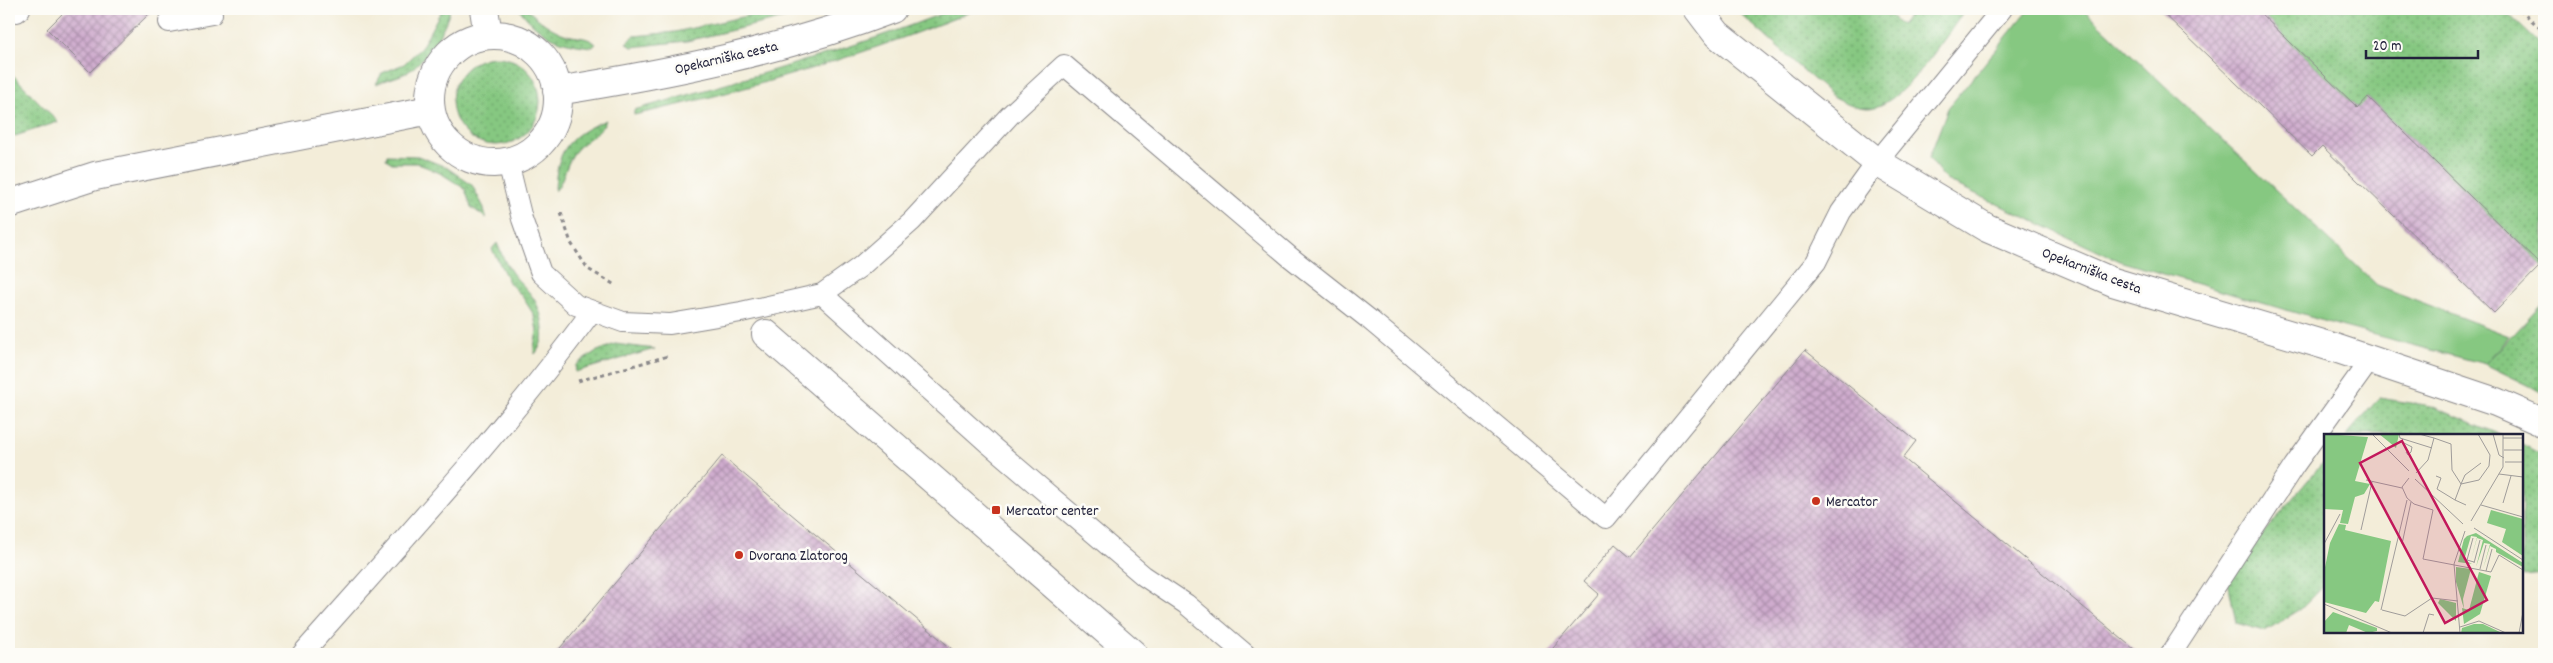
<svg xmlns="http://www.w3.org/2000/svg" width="2553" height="663" font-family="Dekko,sans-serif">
	<defs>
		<pattern id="grass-dots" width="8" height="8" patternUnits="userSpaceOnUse" patternTransform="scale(1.25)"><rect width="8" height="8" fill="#86c881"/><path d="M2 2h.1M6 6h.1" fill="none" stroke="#6da26b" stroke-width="1.8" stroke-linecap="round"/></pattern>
		<pattern id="building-cross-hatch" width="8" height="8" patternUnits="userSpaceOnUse" patternTransform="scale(1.25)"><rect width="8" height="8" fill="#cfacce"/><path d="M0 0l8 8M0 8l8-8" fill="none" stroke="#a88ca8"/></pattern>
	</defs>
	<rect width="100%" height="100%" fill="#fdfcf7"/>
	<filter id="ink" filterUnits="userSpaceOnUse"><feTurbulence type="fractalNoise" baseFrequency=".02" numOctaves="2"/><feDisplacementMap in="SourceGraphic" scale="10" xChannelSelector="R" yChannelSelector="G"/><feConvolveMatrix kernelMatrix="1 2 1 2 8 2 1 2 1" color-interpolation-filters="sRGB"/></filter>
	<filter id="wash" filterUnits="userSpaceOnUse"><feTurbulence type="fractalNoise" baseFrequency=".0096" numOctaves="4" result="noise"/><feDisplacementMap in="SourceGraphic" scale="20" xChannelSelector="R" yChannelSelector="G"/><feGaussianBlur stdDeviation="1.12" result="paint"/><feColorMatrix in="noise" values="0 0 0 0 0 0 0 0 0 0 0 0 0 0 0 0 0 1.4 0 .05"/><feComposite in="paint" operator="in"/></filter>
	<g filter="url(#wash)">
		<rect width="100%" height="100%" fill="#f3edd9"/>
		<path fill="url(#grass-dots)" stroke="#54755e" d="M 442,9 L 450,9 C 447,27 423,64 406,73 C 397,77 386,80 376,84 L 382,73 L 404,64 L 421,48 Z
			M 519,9 L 527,9 C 538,20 552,30 567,35 C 578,38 587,36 596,44 L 593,47 C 559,44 540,36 519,9 Z
			M 777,9 L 822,9 L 687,41 L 632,47 L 626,43 L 634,36 L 675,32 Z
			M 954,9 L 978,9 C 867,54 751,90 634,115 L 634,110 C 741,80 850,50 954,9 Z
			M 1735,9 L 1884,9 L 1901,25 L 1915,9 L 1966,9 C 1946,35 1902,108 1868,108 C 1855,108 1842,101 1831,95 Z
			M 2256,9 L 2503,9 L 2544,48 L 2544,267 L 2369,98 L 2358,108 Z
			M452 101a44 44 0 1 1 88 0a44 44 0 1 1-88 0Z
			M 9,71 L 12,74 L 58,122 L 9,138 Z
			M 606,120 C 601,134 583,140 574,153 C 567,162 561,187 555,191 C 556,150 569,135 606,120 Z
			M 387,155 L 418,156 L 446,167 L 472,185 L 484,208 L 486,218 L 471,207 L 465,189 L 442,174 L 417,163 L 392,163 L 386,159 Z
			M 497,243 C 501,252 504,261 509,268 C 515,279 527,288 534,299 C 543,314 548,339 535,354 L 534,347 L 537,331 L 534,315 L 522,296 L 510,284 L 492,249 Z
			M 2544,301 L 2544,393 L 2485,364 Z
			M 615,344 L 655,349 L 575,372 L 576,365 L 595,352 Z
			M 2379,398 L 2431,406 L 2502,435 L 2347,435 Z
			M 2522,444 L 2544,456 L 2544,574 L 2522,576 Z
			M 2325,460 L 2325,585 L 2301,609 L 2265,631 L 2236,623 L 2227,576 Z"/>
		<path fill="#86c881" stroke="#54755e" d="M 2029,9 L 2083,9 L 2377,285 L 2509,336 L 2485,364 L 2344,327 L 2119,261 L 1946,180 L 1929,158 L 1948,108 Z"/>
		<g id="blocks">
			<path fill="url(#building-cross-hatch)" d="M 67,9 L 154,9 L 90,72 L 47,29 Z
				M 2159,9 L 2256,9 L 2358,108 L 2368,97 L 2541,265 L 2494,313 L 2322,146 L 2312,156 Z
				M 1805,350 L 1916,441 L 1903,458 L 2140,654 L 1548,654 L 1599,594 L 1584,581 L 1600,562 L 1615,544 L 1630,557 Z
				M 722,456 L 958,654 L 555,654 Z"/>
		</g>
	</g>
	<g filter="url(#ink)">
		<use href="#blocks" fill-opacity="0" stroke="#8a888a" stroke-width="1"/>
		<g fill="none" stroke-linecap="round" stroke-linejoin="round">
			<defs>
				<path id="service" d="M 13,9 L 17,12 L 20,9
					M 169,22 L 212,14 L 211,9
					M 508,162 L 522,219 L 541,273 L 576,305 L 623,322 L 670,324 L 741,312 L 822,294 L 860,267 L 912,221 L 1010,115 L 1064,65 L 1290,257 L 1370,320 L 1606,518 L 1816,262 L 1841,212 L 1877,162 L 2002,9
					M 822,294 L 989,444 L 1144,576 L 1186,604 L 1245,654
					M 302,654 C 401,542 503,432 592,311
					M 2171,654 L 2294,466 L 2370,360"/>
				<path id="pedestrian" d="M 766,334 L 1133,654"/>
				<path id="minor" d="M 484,9 L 488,35
					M 1698,9 L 1717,34 L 1877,162 L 1987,228 L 2113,282 L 2335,348 L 2496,402 L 2544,423"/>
				<path id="tertiary" d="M430 99a64 64 0 1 1 128 0a64 64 0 1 1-128 0Z
					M 557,91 C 670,73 785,50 892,9
					M 9,204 L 95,176 L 430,110"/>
			</defs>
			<use href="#service" stroke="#8a888a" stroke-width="22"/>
			<use href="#pedestrian" stroke="#8a888a" stroke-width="30"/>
			<use href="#minor" stroke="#8a888a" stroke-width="30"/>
			<use href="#tertiary" stroke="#8a888a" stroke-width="30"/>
			<path stroke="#8a888a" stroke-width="3" stroke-dasharray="4 4" stroke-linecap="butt" d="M 2520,9 L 2544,32
				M 561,213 L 571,243 L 588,269 L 615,285
				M 578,381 L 668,356"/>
			<use href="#service" stroke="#fff" stroke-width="20"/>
			<use href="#pedestrian" stroke="#fff" stroke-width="28"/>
			<use href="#minor" stroke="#fff" stroke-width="28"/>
			<use href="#tertiary" stroke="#fff" stroke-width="28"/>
		</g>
	</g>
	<g fill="#c8321e" stroke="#fdfcf7" stroke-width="2">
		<circle cx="1816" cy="501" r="5"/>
		<rect x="991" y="505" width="10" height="10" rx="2.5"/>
		<circle cx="739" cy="555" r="5"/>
	</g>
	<g text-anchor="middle" stroke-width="5" stroke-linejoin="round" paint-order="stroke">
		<g font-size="15" fill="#22223b" stroke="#fdfcf7">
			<text transform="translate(726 57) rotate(-13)" y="5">Opekarniška cesta</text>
			<text transform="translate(2092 270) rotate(21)" y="5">Opekarniška cesta</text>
		</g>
		<g font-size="15" fill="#22223b" stroke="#fdfcf7" text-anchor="start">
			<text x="1826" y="506">Mercator</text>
			<text x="1006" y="515">Mercator center</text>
			<text x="749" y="560">Dvorana Zlatorog</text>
		</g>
	</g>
	<g transform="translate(2324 434)">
		<rect width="199" height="199" fill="#f3edd9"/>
		<path d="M 0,0 L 44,3 L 31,47 L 46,50 L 40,60 L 31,63 L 24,90 L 16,89 L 19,76 L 0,75 ZM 55,0 L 75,0 L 72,14 L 65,8 ZM 167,76 L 199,85 L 199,122 L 178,108 L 182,95 L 163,89 ZM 152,99 L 199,129 L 199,133 L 172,118 L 172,115 L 166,112 L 159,135 L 166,110 L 160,109 L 152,133 L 159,106 L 153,104 L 147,126 L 153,103 L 147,102 L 140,126 L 148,130 L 134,128 L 140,105 L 143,102 ZM 155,138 L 167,142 L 156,180 L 140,190 L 138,174 L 145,176 ZM 116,165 L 132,169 L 132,187 L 114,169 ZM 9,178 L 53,194 L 53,197 L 44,199 L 25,191 L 22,199 L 0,199 L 0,188 ZM 150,190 L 159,190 L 178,199 L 137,199 L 138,194 Z" fill="#86c881"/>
		<path d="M 15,90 L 22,91 L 21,96 L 67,107 L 55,168 L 51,167 L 42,179 L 0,168 L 0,138 L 6,109 ZM 132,133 L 147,135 L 139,165 L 140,175 L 132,148 Z" fill="#86c881"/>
		<path fill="none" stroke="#9f9c9a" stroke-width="1" d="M 48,0 L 85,37M 75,0 L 76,4 L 108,14M 95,0 L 110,4M 154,0 L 166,21 L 165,32 L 155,46 L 137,50 L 141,41 L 157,29M 169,0 L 175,21 L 180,24M 179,4 L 199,4M 79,5 L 78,8 L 88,13 L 87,18 L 84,21 L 82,18M 180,16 L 199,16M 181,28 L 199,28M 92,39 L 104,26 L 110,4 L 127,10 L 128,36 L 137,50 L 131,66 L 142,71M 175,40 L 199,43M 112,42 L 117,44 L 113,55 L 131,66M 85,44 L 78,53 L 83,64 L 90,70 L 109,76 L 99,125 L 167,138 L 175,121 L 199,136M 91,45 L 139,90M 42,46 L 78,54M 179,69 L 187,42M 157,71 L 199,83M 147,87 L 179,33 L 179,0M 150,94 L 199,126M 37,96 L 48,48M 149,104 L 143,126 L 150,128M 0,110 L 16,80M 78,110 L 87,68M 150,129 L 156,106M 156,135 L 162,111M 162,137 L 168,115M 0,170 L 68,199M 57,176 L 83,66M 58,176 L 81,182 L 108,164 L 134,167M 136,193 L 155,187 L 182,199M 99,199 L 105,180 L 110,181M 136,199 L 130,130 L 141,97M 195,199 L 199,178"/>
		<path fill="#c2185b" fill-opacity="0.15" stroke="#c2185b" stroke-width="2.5" d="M 78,7 L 163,166 L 121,189 L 36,29 Z"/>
		<rect width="199" height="199" fill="none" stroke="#22223b" stroke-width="2.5"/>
	</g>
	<rect width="2553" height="663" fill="none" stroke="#fdfcf7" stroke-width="30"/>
	<path d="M2366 50v8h112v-8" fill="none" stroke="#22223b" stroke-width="2.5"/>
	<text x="2373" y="50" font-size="15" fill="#22223b" stroke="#fdfcf7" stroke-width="4" paint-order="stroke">20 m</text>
</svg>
